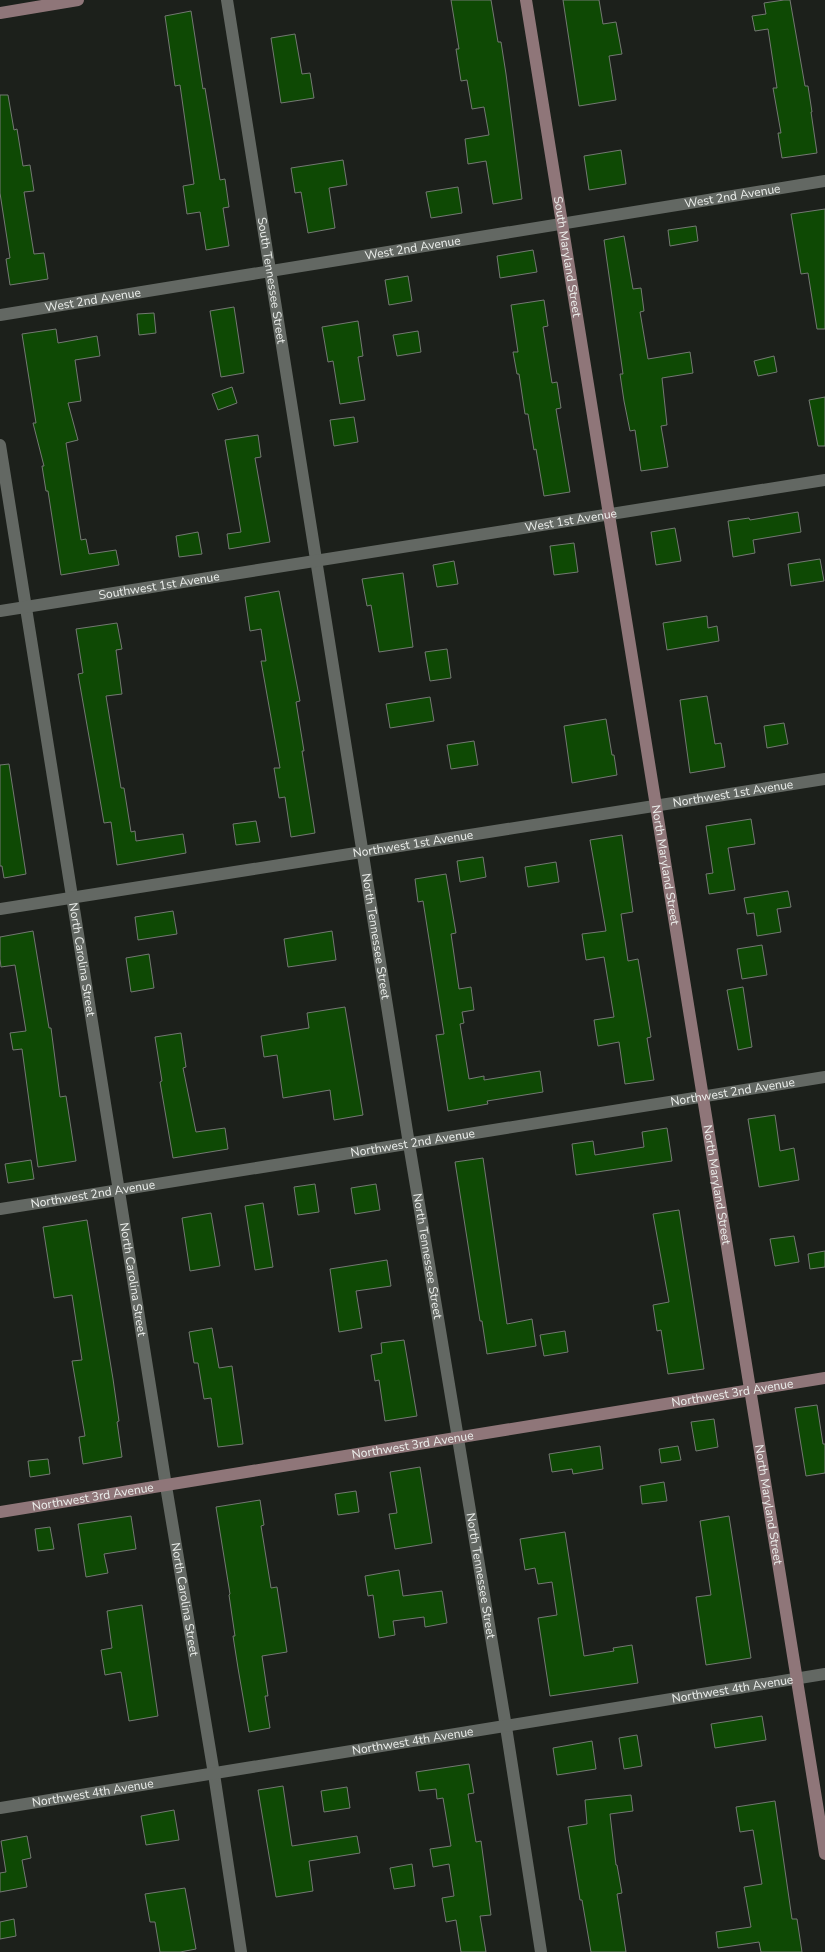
<svg xmlns="http://www.w3.org/2000/svg" width="825" height="1952" font-family="'Nunito Sans',sans-serif">
	<rect width="100%" height="100%" fill="#1c201b"/>
	<path fill="#0e4904" stroke="#737872" d="M 451,0 L 491,0 L 498,42 L 501,42 L 506,74 L 522,199 L 493,204 L 486,161 L 468,164 L 465,139 L 489,135 L 484,107 L 472,109 L 467,80 L 461,81 L 456,49 L 459,49 Z
		M 563,0 L 599,0 L 603,24 L 616,22 L 622,54 L 609,56 L 616,100 L 579,106 Z
		M 784,0 L 790,0 L 805,86 L 808,86 L 812,112 L 811,112 L 817,153 L 782,158 L 778,133 L 781,133 L 773,88 L 777,88 L 768,29 L 755,31 L 752,16 L 766,14 L 764,3 Z
		M 191,11 L 203,89 L 205,88 L 220,180 L 225,179 L 229,207 L 223,208 L 229,246 L 206,250 L 200,212 L 187,214 L 183,186 L 194,184 L 180,85 L 175,86 L 165,16 Z
		M 295,34 L 302,74 L 310,73 L 314,98 L 281,103 L 271,38 Z
		M 0,95 L 8,95 L 14,130 L 17,129 L 23,166 L 30,165 L 34,191 L 24,192 L 34,254 L 44,253 L 48,279 L 10,285 L 6,259 L 10,258 L 0,193 Z
		M 621,150 L 626,184 L 589,190 L 584,156 Z
		M 343,160 L 347,185 L 329,188 L 335,228 L 308,233 L 301,192 L 295,193 L 291,168 Z
		M 458,187 L 462,213 L 431,218 L 426,192 Z
		M 825,209 L 825,329 L 817,329 L 808,273 L 801,274 L 791,214 Z
		M 696,226 L 698,241 L 670,246 L 668,230 Z
		M 624,236 L 633,289 L 641,288 L 644,311 L 640,312 L 648,359 L 690,352 L 693,373 L 662,378 L 667,425 L 661,426 L 668,467 L 641,471 L 635,430 L 630,431 L 624,401 L 620,374 L 623,374 L 604,240 Z
		M 533,250 L 537,272 L 500,278 L 497,256 Z
		M 408,276 L 412,301 L 389,305 L 385,280 Z
		M 544,300 L 548,326 L 543,327 L 552,383 L 557,382 L 561,408 L 556,409 L 570,492 L 544,496 L 536,449 L 534,450 L 528,414 L 525,414 L 519,374 L 517,374 L 513,352 L 518,352 L 511,305 Z
		M 234,307 L 244,373 L 221,377 L 210,311 Z
		M 154,313 L 156,333 L 139,335 L 137,314 Z
		M 358,321 L 363,356 L 358,357 L 365,400 L 340,404 L 333,361 L 328,362 L 322,327 Z
		M 56,329 L 58,343 L 97,336 L 100,356 L 75,360 L 81,401 L 68,403 L 78,440 L 66,443 L 81,540 L 86,539 L 89,554 L 116,550 L 119,565 L 61,575 L 48,491 L 46,491 L 42,466 L 44,466 L 33,423 L 36,423 L 22,334 Z
		M 418,331 L 421,352 L 397,356 L 393,335 Z
		M 774,356 L 777,372 L 758,376 L 754,361 Z
		M 232,387 L 237,403 L 218,410 L 212,394 Z
		M 825,397 L 825,446 L 818,446 L 809,400 Z
		M 354,417 L 358,442 L 334,446 L 330,420 Z
		M 258,435 L 261,457 L 255,458 L 270,542 L 229,549 L 227,534 L 241,532 L 225,440 Z
		M 798,512 L 801,532 L 753,540 L 755,553 L 733,557 L 728,521 L 749,518 L 750,520 Z
		M 675,528 L 681,561 L 656,565 L 651,532 Z
		M 198,532 L 202,554 L 179,557 L 176,536 Z
		M 574,543 L 578,572 L 554,575 L 550,546 Z
		M 820,559 L 824,581 L 791,586 L 788,564 Z
		M 454,561 L 458,584 L 437,587 L 433,565 Z
		M 403,573 L 413,647 L 379,652 L 371,605 L 367,606 L 362,579 Z
		M 279,591 L 300,701 L 296,702 L 304,751 L 302,751 L 315,833 L 291,837 L 285,797 L 279,798 L 274,768 L 280,768 L 261,661 L 266,661 L 261,629 L 250,631 L 245,597 Z
		M 707,616 L 708,628 L 717,626 L 719,641 L 667,650 L 663,623 Z
		M 117,623 L 122,649 L 116,650 L 122,694 L 106,696 L 121,788 L 124,788 L 131,832 L 135,831 L 136,841 L 183,834 L 186,853 L 117,865 L 111,822 L 104,823 L 97,782 L 78,674 L 83,673 L 76,629 Z
		M 447,649 L 451,678 L 430,681 L 425,652 Z
		M 707,696 L 715,744 L 721,743 L 725,767 L 690,773 L 680,700 Z
		M 430,697 L 434,721 L 390,728 L 386,704 Z
		M 606,719 L 612,755 L 614,755 L 617,775 L 572,783 L 564,726 Z
		M 784,723 L 788,744 L 767,748 L 764,726 Z
		M 474,741 L 478,765 L 451,769 L 447,745 Z
		M 9,764 L 26,874 L 4,878 L 2,866 L 0,866 L 0,765 Z
		M 751,819 L 755,844 L 728,848 L 735,890 L 709,894 L 706,874 L 713,873 L 706,826 Z
		M 256,821 L 260,842 L 236,845 L 233,824 Z
		M 622,835 L 633,912 L 621,914 L 628,961 L 638,959 L 651,1037 L 647,1038 L 654,1080 L 625,1084 L 619,1042 L 598,1046 L 594,1020 L 614,1017 L 604,957 L 586,960 L 582,934 L 606,931 L 590,840 Z
		M 483,857 L 486,877 L 460,882 L 457,861 Z
		M 556,862 L 559,882 L 528,887 L 525,867 Z
		M 446,874 L 456,933 L 451,934 L 459,989 L 471,987 L 474,1010 L 462,1012 L 464,1023 L 460,1024 L 469,1079 L 484,1076 L 484,1080 L 540,1071 L 543,1092 L 487,1101 L 488,1104 L 448,1111 L 436,1035 L 444,1034 L 423,901 L 418,902 L 415,879 Z
		M 788,891 L 791,907 L 777,909 L 781,932 L 757,936 L 754,913 L 747,914 L 744,898 Z
		M 173,911 L 177,934 L 138,940 L 135,917 Z
		M 33,931 L 49,1028 L 51,1028 L 60,1097 L 66,1096 L 76,1161 L 38,1167 L 22,1049 L 13,1050 L 10,1033 L 26,1031 L 15,965 L 1,967 L 0,959 L 0,937 Z
		M 332,931 L 336,960 L 288,967 L 284,939 Z
		M 762,945 L 767,975 L 742,979 L 737,949 Z
		M 149,954 L 154,988 L 131,992 L 126,958 Z
		M 743,987 L 752,1047 L 738,1050 L 727,990 Z
		M 345,1007 L 363,1115 L 334,1120 L 330,1090 L 283,1098 L 277,1055 L 264,1057 L 261,1036 L 309,1028 L 307,1013 Z
		M 181,1033 L 186,1067 L 183,1068 L 196,1132 L 225,1128 L 228,1149 L 173,1158 L 160,1082 L 162,1081 L 155,1037 Z
		M 775,1115 L 780,1151 L 794,1148 L 799,1180 L 759,1187 L 748,1119 Z
		M 667,1128 L 672,1161 L 576,1175 L 572,1144 L 593,1141 L 595,1155 L 644,1147 L 642,1132 Z
		M 483,1158 L 507,1324 L 532,1319 L 536,1346 L 487,1354 L 482,1321 L 480,1321 L 455,1162 Z
		M 31,1160 L 34,1179 L 8,1183 L 5,1164 Z
		M 315,1184 L 319,1212 L 298,1215 L 294,1187 Z
		M 376,1184 L 380,1210 L 355,1214 L 351,1188 Z
		M 263,1203 L 273,1267 L 255,1270 L 245,1206 Z
		M 679,1210 L 704,1369 L 668,1374 L 661,1330 L 657,1331 L 653,1305 L 669,1302 L 653,1214 Z
		M 211,1213 L 220,1266 L 190,1271 L 182,1218 Z
		M 87,1220 L 113,1379 L 119,1421 L 117,1422 L 122,1457 L 83,1464 L 79,1437 L 85,1436 L 72,1361 L 82,1360 L 72,1295 L 54,1298 L 43,1227 Z
		M 794,1236 L 799,1262 L 775,1266 L 770,1239 Z
		M 825,1251 L 825,1267 L 810,1269 L 808,1254 Z
		M 387,1260 L 391,1286 L 356,1291 L 362,1328 L 339,1332 L 330,1269 Z
		M 212,1328 L 219,1368 L 232,1366 L 243,1444 L 218,1447 L 211,1398 L 204,1399 L 198,1363 L 194,1363 L 189,1332 Z
		M 565,1331 L 568,1352 L 544,1356 L 540,1335 Z
		M 404,1340 L 417,1416 L 385,1421 L 379,1380 L 375,1381 L 371,1355 L 382,1353 L 381,1343 Z
		M 817,1405 L 823,1444 L 825,1444 L 825,1473 L 806,1476 L 795,1408 Z
		M 714,1419 L 718,1447 L 696,1451 L 691,1422 Z
		M 600,1446 L 603,1469 L 573,1474 L 572,1469 L 552,1472 L 549,1454 Z
		M 678,1446 L 681,1460 L 661,1463 L 659,1449 Z
		M 48,1459 L 50,1474 L 30,1477 L 28,1461 Z
		M 420,1467 L 432,1543 L 395,1549 L 389,1514 L 397,1513 L 390,1472 Z
		M 664,1482 L 667,1501 L 642,1504 L 640,1486 Z
		M 356,1491 L 359,1512 L 338,1515 L 335,1494 Z
		M 260,1500 L 264,1525 L 261,1526 L 271,1588 L 277,1587 L 287,1652 L 262,1656 L 268,1696 L 265,1696 L 270,1728 L 249,1732 L 238,1668 L 233,1636 L 235,1636 L 229,1595 L 230,1594 L 216,1507 Z
		M 131,1516 L 136,1549 L 104,1554 L 108,1573 L 86,1577 L 78,1524 Z
		M 729,1516 L 751,1658 L 706,1665 L 696,1597 L 711,1595 L 700,1521 Z
		M 50,1527 L 54,1549 L 38,1551 L 35,1529 Z
		M 565,1532 L 584,1656 L 614,1651 L 613,1648 L 632,1645 L 638,1683 L 550,1696 L 538,1618 L 557,1615 L 552,1582 L 538,1584 L 535,1568 L 525,1570 L 520,1539 Z
		M 399,1570 L 403,1596 L 442,1591 L 447,1623 L 425,1627 L 424,1617 L 393,1621 L 395,1635 L 379,1638 L 373,1595 L 368,1596 L 365,1576 Z
		M 142,1605 L 158,1716 L 129,1721 L 121,1672 L 105,1675 L 101,1650 L 112,1648 L 107,1611 Z
		M 762,1716 L 766,1740 L 715,1748 L 711,1724 Z
		M 637,1735 L 642,1766 L 624,1769 L 619,1738 Z
		M 592,1741 L 596,1769 L 557,1775 L 553,1748 Z
		M 469,1764 L 474,1793 L 468,1794 L 476,1842 L 481,1841 L 491,1915 L 480,1916 L 486,1952 L 461,1952 L 456,1920 L 446,1922 L 442,1898 L 454,1896 L 449,1864 L 433,1867 L 430,1849 L 451,1846 L 443,1798 L 437,1799 L 436,1789 L 419,1791 L 416,1772 Z
		M 283,1786 L 292,1846 L 357,1836 L 360,1853 L 309,1861 L 313,1891 L 276,1897 L 258,1790 Z
		M 347,1787 L 350,1808 L 324,1812 L 321,1791 Z
		M 631,1795 L 633,1811 L 610,1814 L 616,1865 L 617,1865 L 622,1893 L 617,1894 L 626,1952 L 591,1952 L 582,1900 L 580,1900 L 568,1827 L 587,1824 L 585,1800 Z
		M 775,1801 L 792,1919 L 797,1919 L 802,1952 L 761,1952 L 759,1942 L 718,1948 L 716,1932 L 751,1927 L 744,1887 L 762,1884 L 753,1830 L 740,1832 L 736,1807 Z
		M 174,1810 L 179,1840 L 146,1845 L 141,1816 Z
		M 27,1836 L 31,1858 L 22,1860 L 27,1887 L 0,1892 L 0,1873 L 6,1872 L 1,1841 Z
		M 412,1864 L 415,1886 L 394,1889 L 390,1868 Z
		M 185,1888 L 196,1949 L 180,1952 L 160,1952 L 155,1922 L 150,1922 L 145,1894 Z
		M 14,1919 L 16,1936 L 0,1939 L 0,1922 Z"/>
	<g fill="none" stroke-linecap="round" stroke-linejoin="round">
		<g stroke="#636863" stroke-width="12">
			<path id="s1" d="M 227,0 L 409,1144 L 506,1727 L 541,1952"/>
			<path id="s2" d="M 0,315 L 825,181"/>
			<path id="s3" d="M 0,445 L 166,1486 L 214,1774 L 241,1952"/>
			<path id="s4" d="M 0,611 L 825,480"/>
			<path id="s5" d="M 0,909 L 825,779"/>
			<path id="s6" d="M 0,1209 L 825,1077"/>
			<path id="s7" d="M 0,1808 L 825,1674"/>
		</g>
		<g stroke="#8f7679" stroke-width="12">
			<path id="s8" d="M 526,0 L 825,1854"/>
			<path d="M 0,13 L 78,0"/>
			<path id="s9" d="M 0,1512 L 825,1378"/>
		</g>
	</g>
	<g text-anchor="middle" stroke-width="4" stroke-linejoin="round" paint-order="stroke">
		<g font-size="12" fill="#edf0ed" stroke="#131612">
			<text dy="4" stroke="none"><textPath href="#s2" startOffset="742">West 2nd Avenue</textPath></text>
			<text dy="4" stroke="none"><textPath href="#s2" startOffset="418">West 2nd Avenue</textPath></text>
			<text dy="4" stroke="none"><textPath href="#s8" startOffset="260">South Maryland Street</textPath></text>
			<text dy="4" stroke="none"><textPath href="#s1" startOffset="284">South Tennessee Street</textPath></text>
			<text dy="4" stroke="none"><textPath href="#s2" startOffset="94">West 2nd Avenue</textPath></text>
			<text dy="4" stroke="none"><textPath href="#s4" startOffset="578">West 1st Avenue</textPath></text>
			<text dy="4" stroke="none"><textPath href="#s4" startOffset="161">Southwest 1st Avenue</textPath></text>
			<text dy="4" stroke="none"><textPath href="#s5" startOffset="742">Northwest 1st Avenue</textPath></text>
			<text dy="4" stroke="none"><textPath href="#s5" startOffset="418">Northwest 1st Avenue</textPath></text>
			<text dy="4" stroke="none"><textPath href="#s8" startOffset="876">North Maryland Street</textPath></text>
			<text dy="4" stroke="none"><textPath href="#s1" startOffset="948">North Tennessee Street</textPath></text>
			<text dy="4" stroke="none"><textPath href="#s3" startOffset="521">North Carolina Street</textPath></text>
			<text dy="4" stroke="none"><textPath href="#s6" startOffset="742">Northwest 2nd Avenue</textPath></text>
			<text dy="4" stroke="none"><textPath href="#s6" startOffset="418">Northwest 2nd Avenue</textPath></text>
			<text dy="4" stroke="none"><textPath href="#s8" startOffset="1200">North Maryland Street</textPath></text>
			<text dy="4" stroke="none"><textPath href="#s6" startOffset="94">Northwest 2nd Avenue</textPath></text>
			<text dy="4" stroke="none"><textPath href="#s1" startOffset="1272">North Tennessee Street</textPath></text>
			<text dy="4" stroke="none"><textPath href="#s3" startOffset="845">North Carolina Street</textPath></text>
			<text dy="4" stroke="none"><textPath href="#s9" startOffset="742">Northwest 3rd Avenue</textPath></text>
			<text dy="4" stroke="none"><textPath href="#s9" startOffset="418">Northwest 3rd Avenue</textPath></text>
			<text dy="4" stroke="none"><textPath href="#s9" startOffset="94">Northwest 3rd Avenue</textPath></text>
			<text dy="4" stroke="none"><textPath href="#s8" startOffset="1524">North Maryland Street</textPath></text>
			<text dy="4" stroke="none"><textPath href="#s1" startOffset="1596">North Tennessee Street</textPath></text>
			<text dy="4" stroke="none"><textPath href="#s3" startOffset="1169">North Carolina Street</textPath></text>
			<text dy="4" stroke="none"><textPath href="#s7" startOffset="742">Northwest 4th Avenue</textPath></text>
			<text dy="4" stroke="none"><textPath href="#s7" startOffset="418">Northwest 4th Avenue</textPath></text>
			<text dy="4" stroke="none"><textPath href="#s7" startOffset="94">Northwest 4th Avenue</textPath></text>
		</g>
	</g>
</svg>
